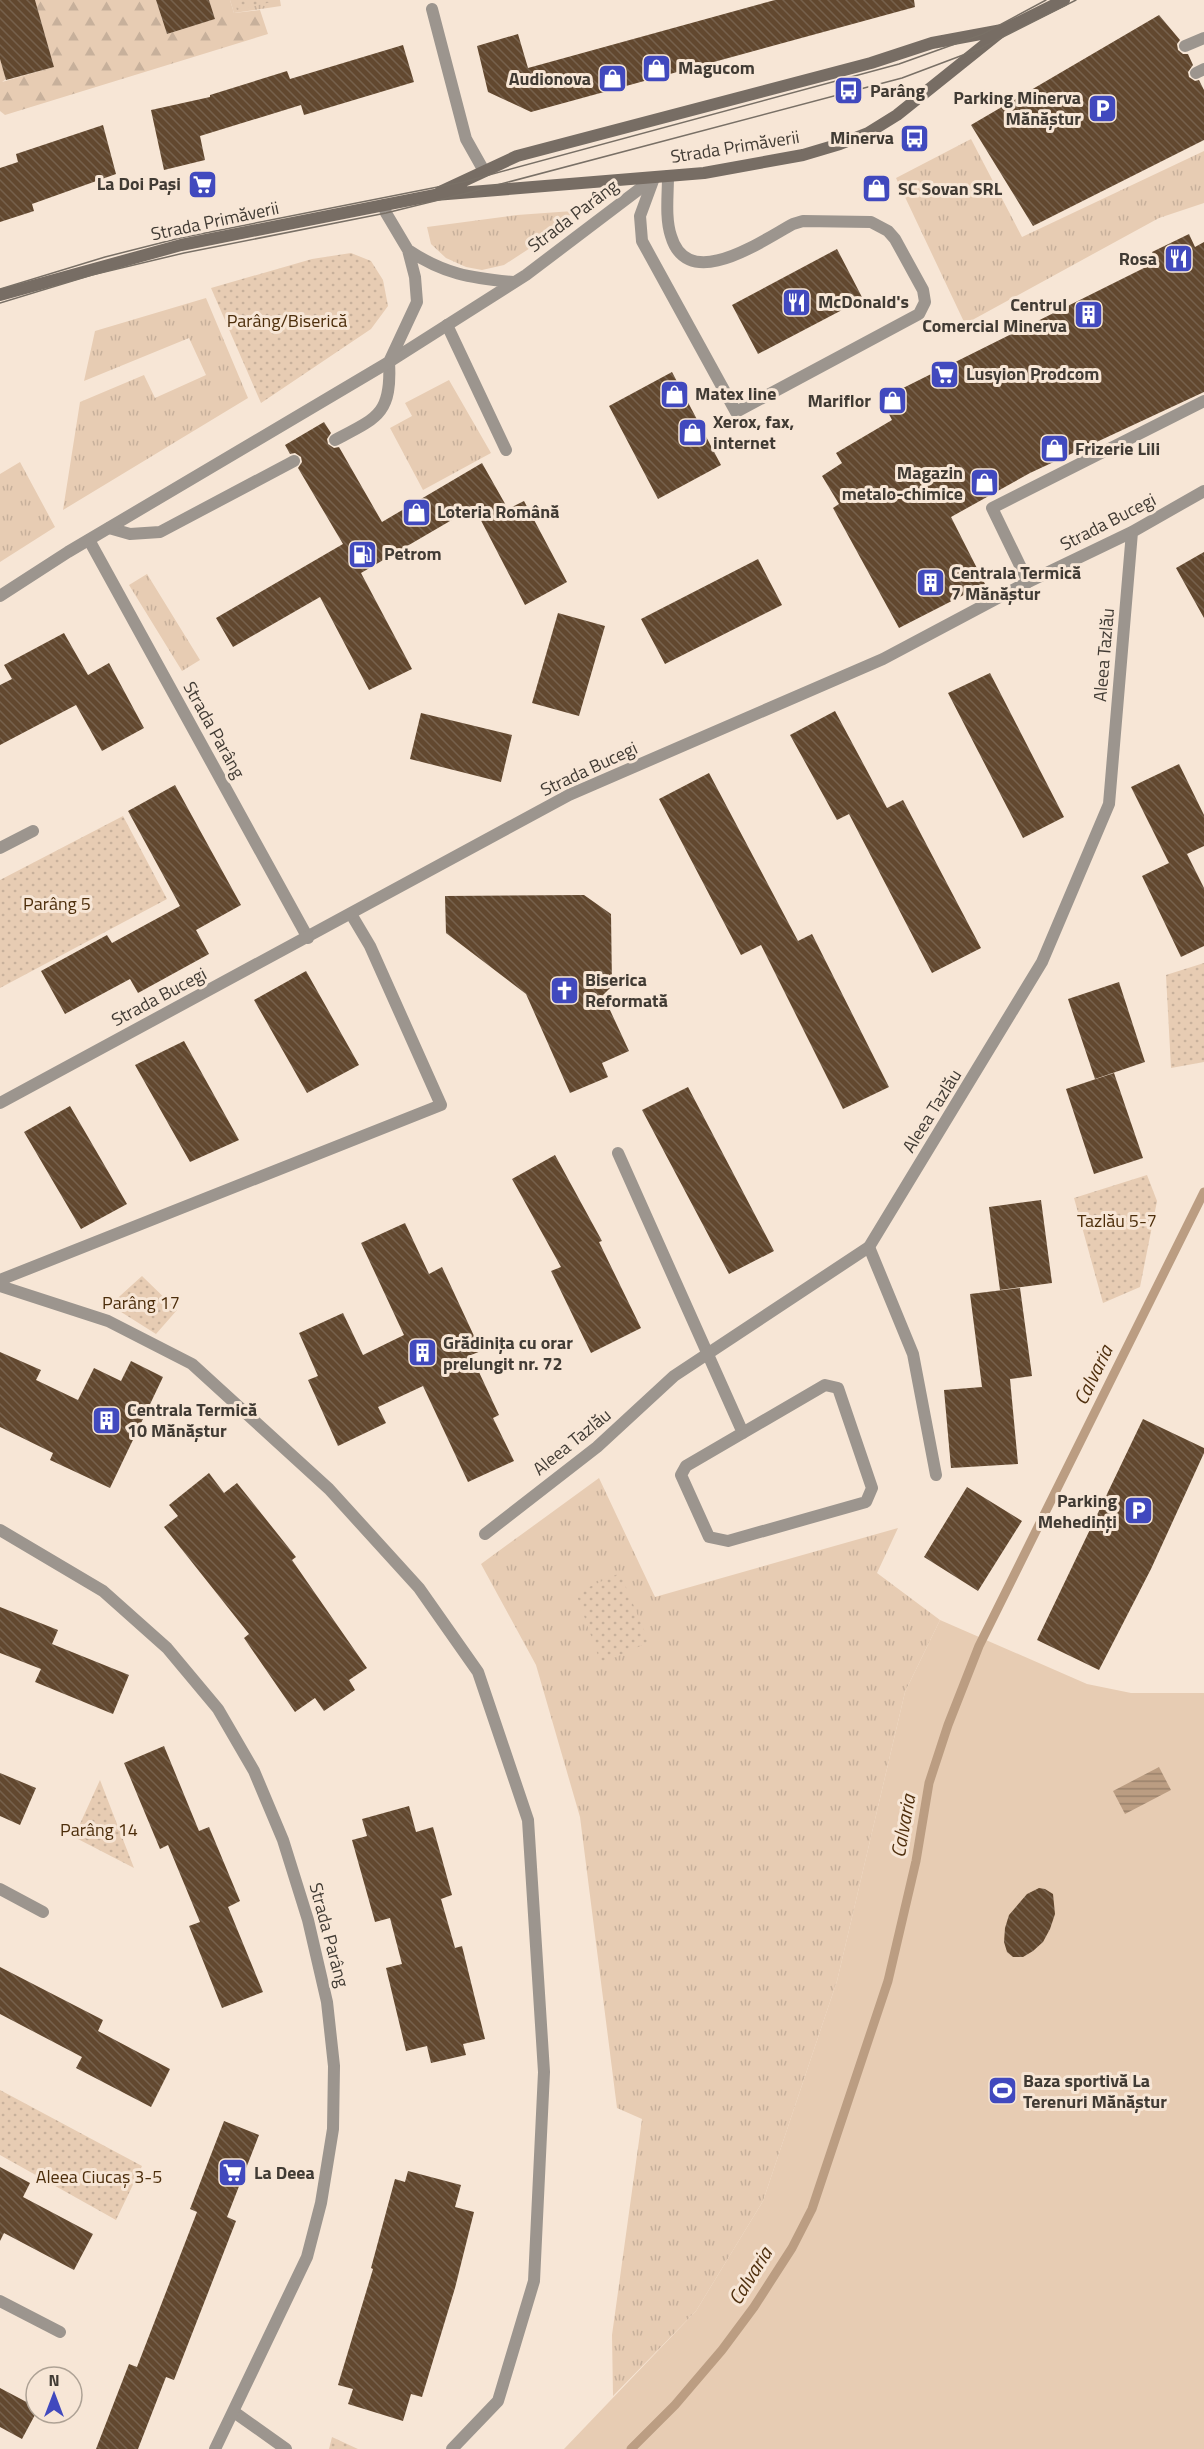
<svg xmlns="http://www.w3.org/2000/svg" width="1204" height="2449" font-family="'Titillium Web',sans-serif">
	<defs>
		<pattern id="grass-tufts" width="24" height="20" patternUnits="userSpaceOnUse" patternTransform="scale(1.5)"><rect width="24" height="20" fill="#e7ccb3"/><path d="M3 7l-1-3M5 7V3M7 7l1-3M15 17l-1-3M17 17v-4M19 17l1-3" fill="none" stroke="#c7b09b"/></pattern>
		<pattern id="forest-firs" width="22" height="20" patternUnits="userSpaceOnUse" patternTransform="scale(1.5)"><rect width="22" height="20" fill="#e7ccb3"/><path d="M5 1l3.5 6h-7zM16 11l3.5 6h-7z" fill="#c7b09b"/></pattern>
		<pattern id="park-dots" width="8" height="8" patternUnits="userSpaceOnUse" patternTransform="scale(1.5)"><rect width="8" height="8" fill="#e7ccb3"/><path d="M2 2h.1M6 6h.1" fill="none" stroke="#c7b09b" stroke-width="1.8" stroke-linecap="round"/></pattern>
		<pattern id="water-rules" width="6" height="5" patternUnits="userSpaceOnUse" patternTransform="scale(1.5)"><rect width="6" height="5" fill="#bb9d82"/><path d="M0 2.5h6" fill="none" stroke="#9a816b"/></pattern>
		<pattern id="building-back-hatch" width="6" height="6" patternUnits="userSpaceOnUse" patternTransform="scale(1.5)"><rect width="6" height="6" fill="#62482f"/><path d="M-1 5l2 2M0 0l6 6M5-1l2 2" fill="none" stroke="#76614c"/></pattern>
	</defs>
	<rect width="100%" height="100%" fill="#f7e6d6"/>
	<path fill="url(#grass-tufts)" d="M 230,0 L 280,0 L 281,6 L 234,13 Z
		M 971,139 L 1022,237 L 1204,151 L 1204,203 L 1159,218 L 965,324 L 896,178 Z
		M 573,211 L 558,230 L 504,265 L 482,270 L 466,267 L 446,258 L 431,244 L 427,227 L 517,215 Z
		M 206,298 L 248,398 L 63,510 L 80,402 L 144,375 L 155,398 L 206,375 L 189,338 L 84,381 L 95,331 Z
		M 449,380 L 491,453 L 423,490 L 390,428 L 412,416 L 405,403 Z
		M 20,462 L 55,527 L 0,562 L 0,474 Z
		M 147,574 L 200,660 L 182,671 L 129,585 Z
		M 599,1478 L 655,1597 L 898,1528 L 877,1573 L 940,1620 L 905,1692 L 837,1981 L 763,2201 L 696,2311 L 613,2396 L 612,2335 L 642,2119 L 617,2108 L 580,1817 L 536,1665 L 481,1564 Z"/>
	<path fill="url(#forest-firs)" d="M 35,0 L 156,0 L 167,34 L 215,19 L 209,0 L 230,0 L 234,13 L 260,10 L 268,34 L 5,115 L 0,111 L 0,59 L 6,79 L 2,82 L 54,67 Z"/>
	<path fill="url(#park-dots)" d="M 234,0 L 280,0 L 237,10 Z
		M 351,253 L 371,261 L 383,280 L 388,306 L 371,329 L 261,403 L 211,288 L 312,259 Z
		M 123,816 L 167,899 L 0,988 L 0,880 Z
		M 1204,963 L 1204,1062 L 1171,1068 L 1166,975 Z
		M 1147,1175 L 1157,1201 L 1140,1287 L 1103,1303 L 1074,1198 Z
		M 142,1276 L 177,1310 L 156,1334 L 110,1305 Z
		M 620,1573 L 649,1642 L 601,1664 L 576,1593 Z
		M 100,1780 L 134,1868 L 74,1837 Z
		M 0,2090 L 142,2166 L 116,2220 L 0,2155 Z
		M 332,2437 L 358,2449 L 329,2449 Z"/>
	<path fill="#e7ccb3" d="M 940,1620 L 1087,1684 L 1131,1693 L 1204,1693 L 1204,2449 L 564,2449 L 696,2311 L 763,2201 L 837,1981 L 905,1692 Z"/>
	<path fill="url(#water-rules)" d="M 1159,1767 L 1171,1790 L 1125,1814 L 1113,1791 Z"/>
	<g fill="none" stroke-linecap="round" stroke-linejoin="round">
		<path stroke="#bb9d82" stroke-width="9" d="M 631,2449 L 675,2405 L 722,2350 L 754,2307 L 792,2248 L 812,2209 L 888,1981 L 916,1861 L 929,1783 L 948,1725 L 979,1646 L 1204,1192"/>
	</g>
	<path fill="url(#building-back-hatch)" d="M 0,0 L 35,0 L 54,67 L 6,80 L 0,59 Z
		M 156,0 L 209,0 L 215,19 L 167,34 Z
		M 775,0 L 914,0 L 915,7 L 531,112 L 488,92 L 477,46 L 518,34 L 528,68 Z
		M 1159,15 L 1180,40 L 1177,44 L 1178,50 L 1183,54 L 1188,54 L 1193,65 L 1188,72 L 1189,77 L 1195,81 L 1199,80 L 1204,90 L 1204,140 L 1033,226 L 971,125 Z
		M 403,45 L 414,82 L 304,115 L 301,105 L 200,136 L 205,160 L 164,170 L 151,110 L 210,97 L 210,95 L 287,71 L 290,79 Z
		M 103,125 L 116,174 L 32,204 L 34,211 L 0,222 L 0,168 L 18,162 L 16,154 Z
		M 1189,234 L 1195,247 L 1204,242 L 1204,392 L 1030,473 L 951,517 L 985,584 L 899,628 L 833,508 L 839,504 L 822,476 L 842,463 L 836,453 L 892,420 L 881,399 L 1156,262 L 1152,252 Z
		M 837,249 L 863,299 L 758,354 L 732,305 Z
		M 672,372 L 721,465 L 658,499 L 609,406 Z
		M 324,422 L 331,433 L 327,439 L 328,444 L 334,448 L 339,447 L 382,522 L 482,463 L 508,509 L 524,501 L 567,582 L 525,605 L 474,507 L 361,573 L 412,669 L 369,690 L 320,597 L 233,647 L 216,618 L 343,544 L 298,468 L 302,462 L 301,457 L 295,453 L 290,454 L 285,445 Z
		M 1204,552 L 1204,618 L 1176,568 Z
		M 758,559 L 782,605 L 665,664 L 641,619 Z
		M 558,613 L 605,626 L 579,716 L 532,703 Z
		M 64,633 L 88,675 L 109,663 L 144,728 L 102,751 L 76,705 L 0,745 L 0,685 L 12,679 L 4,665 Z
		M 990,673 L 1064,817 L 1023,838 L 948,693 Z
		M 835,711 L 887,808 L 903,800 L 981,948 L 932,973 L 849,814 L 837,820 L 790,735 Z
		M 421,713 L 512,735 L 501,782 L 410,759 Z
		M 1179,764 L 1204,815 L 1204,846 L 1187,854 L 1204,888 L 1204,946 L 1181,957 L 1142,876 L 1169,863 L 1131,787 Z
		M 709,773 L 798,941 L 812,934 L 889,1087 L 843,1109 L 761,945 L 741,955 L 659,799 Z
		M 175,785 L 241,905 L 196,930 L 209,954 L 138,993 L 130,979 L 65,1014 L 41,971 L 107,935 L 112,943 L 180,906 L 128,811 Z
		M 584,895 L 611,914 L 612,986 L 603,995 L 629,1051 L 602,1063 L 608,1077 L 570,1093 L 526,994 L 446,933 L 445,896 Z
		M 306,971 L 359,1065 L 307,1093 L 254,1000 Z
		M 1119,982 L 1145,1062 L 1095,1079 L 1068,999 Z
		M 184,1041 L 239,1140 L 190,1162 L 135,1065 Z
		M 1114,1073 L 1143,1158 L 1094,1174 L 1066,1089 Z
		M 688,1087 L 774,1251 L 729,1274 L 642,1110 Z
		M 70,1106 L 127,1204 L 81,1229 L 24,1132 Z
		M 555,1155 L 602,1241 L 599,1242 L 641,1328 L 591,1353 L 551,1271 L 561,1267 L 512,1179 Z
		M 1041,1200 L 1052,1283 L 1000,1290 L 989,1207 Z
		M 405,1223 L 429,1274 L 442,1267 L 481,1351 L 471,1355 L 499,1415 L 493,1418 L 514,1461 L 468,1482 L 423,1386 L 378,1407 L 386,1423 L 338,1446 L 308,1380 L 318,1376 L 299,1333 L 343,1313 L 363,1355 L 404,1335 L 361,1243 Z
		M 1020,1288 L 1032,1376 L 1010,1379 L 1018,1464 L 951,1468 L 944,1390 L 982,1387 L 970,1294 Z
		M 0,1352 L 41,1370 L 36,1380 L 78,1400 L 94,1368 L 121,1381 L 131,1361 L 163,1377 L 110,1488 L 50,1460 L 53,1453 L 0,1427 Z
		M 1143,1419 L 1204,1448 L 1204,1453 L 1151,1569 L 1099,1670 L 1037,1640 Z
		M 209,1473 L 224,1493 L 237,1483 L 296,1557 L 292,1560 L 367,1668 L 349,1680 L 355,1690 L 324,1711 L 315,1698 L 295,1712 L 244,1638 L 249,1634 L 164,1527 L 178,1516 L 169,1505 Z
		M 967,1487 L 1022,1521 L 978,1591 L 924,1557 Z
		M 0,1607 L 58,1630 L 52,1644 L 129,1675 L 113,1714 L 35,1682 L 41,1669 L 0,1653 Z
		M 164,1746 L 199,1831 L 209,1827 L 240,1901 L 228,1907 L 263,1992 L 222,2008 L 189,1926 L 200,1922 L 168,1845 L 160,1849 L 124,1763 Z
		M 0,1773 L 36,1788 L 20,1825 L 0,1816 Z
		M 409,1806 L 416,1832 L 433,1827 L 452,1895 L 441,1899 L 455,1948 L 462,1946 L 485,2039 L 463,2044 L 466,2055 L 431,2063 L 427,2046 L 406,2051 L 386,1968 L 402,1964 L 390,1918 L 375,1922 L 352,1840 L 367,1836 L 362,1819 Z
		M 1039,1888 L 1045,1889 L 1053,1894 L 1055,1914 L 1050,1929 L 1043,1942 L 1033,1951 L 1023,1957 L 1013,1957 L 1007,1952 L 1004,1942 L 1005,1928 L 1009,1915 L 1027,1894 Z
		M 0,1967 L 103,2020 L 98,2031 L 170,2069 L 151,2107 L 76,2068 L 82,2057 L 0,2014 Z
		M 224,2121 L 259,2135 L 227,2217 L 236,2221 L 174,2380 L 166,2377 L 138,2449 L 96,2449 L 129,2364 L 137,2367 L 197,2212 L 190,2209 Z
		M 0,2167 L 30,2183 L 23,2197 L 93,2234 L 74,2270 L 4,2233 L 0,2241 Z
		M 408,2171 L 461,2185 L 455,2207 L 474,2212 L 455,2288 L 422,2397 L 411,2394 L 403,2421 L 348,2404 L 353,2389 L 338,2385 L 373,2269 L 371,2268 L 395,2179 L 405,2182 Z
		M 0,2388 L 36,2407 L 36,2413 L 22,2439 L 0,2427 Z"/>
	<g fill="none" stroke-linecap="round" stroke-linejoin="round">
		<path stroke="#9c958e" stroke-width="12" d="M 432,9 L 466,139 L 484,171
			M 1185,46 L 1204,38
			M 1196,73 L 1204,69
			M 654,178 L 640,216 L 642,241 L 736,412 L 919,314 L 925,302 L 923,290 L 895,239 L 888,231 L 871,222 L 803,221 L 793,224 C 763,240 688,294 671,236 C 665,218 668,195 668,176
			M 447,325 L 506,450
			M 335,440 C 377,418 392,414 389,362
			M 109,528 L 130,534 L 160,532 L 294,461
			M 89,540 L 308,938
			M 1028,582 L 992,508 L 1204,401
			M 0,848 L 33,831
			M 618,1153 L 743,1433
			M 869,1247 L 913,1354 L 936,1475
			M 0,1280 L 441,1105 L 370,946 L 351,914
			M 0,1286 L 108,1321 L 192,1364 L 329,1489 L 419,1588 L 478,1672 L 528,1820 L 544,2072 L 534,2281 L 498,2401 L 452,2449
			M 825,1385 L 838,1388 L 872,1488 L 866,1502 L 728,1541 L 709,1537 L 681,1475 L 686,1466 Z
			M 0,1889 L 43,1912
			M 0,2301 L 60,2332
			M 234,2412 L 286,2449"/>
		<path stroke="#9c958e" stroke-width="12" d="M 384,205 L 386,213 L 408,250 L 415,277 L 417,302 L 389,362
			M 408,250 C 444,274 470,278 513,282
			M 0,596 L 68,552 L 389,362 L 526,275 L 654,178
			M 0,1103 L 569,795 L 883,659 L 1028,582 L 1132,532 L 1204,491
			M 0,1530 L 103,1591 L 167,1648 L 218,1709 L 254,1771 L 283,1840 L 308,1920 L 327,2002 L 334,2066 L 333,2129 L 321,2203 L 307,2257 L 215,2449
			M 485,1534 L 597,1447 L 674,1376 L 869,1247 L 1042,962 L 1109,804 L 1132,532"/>
		<path stroke="#776d64" stroke-width="12" d="M 440,192 L 517,156 L 871,63 L 932,43 L 1002,30
			M 0,295 L 181,245 L 435,195 L 704,173 L 803,155 L 840,144 L 868,133 L 897,115 L 1003,30 L 1064,0"/>
		<path stroke="#797066" stroke-width="1.5" d="M 0,289 L 105,257 L 180,238 L 463,182 L 899,64 L 983,34 L 1046,0
			M 0,303 L 92,275 L 184,253 L 386,213 L 463,194 L 902,78 L 979,49 L 1076,0"/>
	</g>
	<defs>
		<symbol id="shop-square" viewBox="-11 -11 22 22"><rect x="-9" y="-9" width="18" height="18" rx="4" fill="#4149be" stroke="#f7e6d6"/><path d="M-5-2.5h2.3a2.7 3.5 0 0 1 5.4 0H5L5.5 6h-11ZM-1.5-2.5h3a1.5 2.3 0 0 0-3 0Z" fill="#fff"/></symbol>
		<symbol id="bus-square" viewBox="-11 -11 22 22"><rect x="-9" y="-9" width="18" height="18" rx="4" fill="#4149be" stroke="#f7e6d6"/><path d="M-5-6H5V4H4V6H2V4H-2V6H-4V4H-5ZM-3.5-4V0h7V-4ZM-3.5 1.2v1.5H-2V1.2ZM2 1.2v1.5H3.5V1.2Z" fill="#fff"/></symbol>
		<symbol id="parking-square" viewBox="-11 -11 22 22"><rect x="-9" y="-9" width="18" height="18" rx="4" fill="#4149be" stroke="#f7e6d6"/><path d="M-3.5-5.5H1a3.5 3.5 0 0 1 0 7H-1V5.5H-3.5ZM-1-3.4V-.6H.8a1.4 1.4 0 0 0 0-2.8Z" fill="#fff"/></symbol>
		<symbol id="supermarket-square" viewBox="-11 -11 22 22"><rect x="-9" y="-9" width="18" height="18" rx="4" fill="#4149be" stroke="#f7e6d6"/><path d="M-6-5.5h2.5l.6 2H6L4.5 2H-2.5L-4.4-4H-6ZM-1.5 3.2a1.3 1.3 0 1 0 .1 0ZM3 3.2a1.3 1.3 0 1 0 .1 0Z" fill="#fff"/></symbol>
		<symbol id="restaurant-square" viewBox="-11 -11 22 22"><rect x="-9" y="-9" width="18" height="18" rx="4" fill="#4149be" stroke="#f7e6d6"/><path d="M-5-6h1v4h1v-4h1v4h1v-4h1v5L-1.5 .5V6h-2V.5L-5-1ZM5-6V6H3V1.5H1.5Q1.5-4 5-6Z" fill="#fff"/></symbol>
		<symbol id="building-square" viewBox="-11 -11 22 22"><rect x="-9" y="-9" width="18" height="18" rx="4" fill="#4149be" stroke="#f7e6d6"/><path d="M-4-6H4V6H1V3H-1V6H-4ZM-2.5-4.3h1.7v1.8h-1.7ZM.8-4.3h1.7v1.8H.8ZM-2.5-1h1.7V.8h-1.7ZM.8-1h1.7V.8H.8Z" fill="#fff"/></symbol>
		<symbol id="fuel-square" viewBox="-11 -11 22 22"><rect x="-9" y="-9" width="18" height="18" rx="4" fill="#4149be" stroke="#f7e6d6"/><path d="M-5.5-6h7V0h2V4h1.3V-2.5L3-4.5l.8-.8L6-3V5H2.5V1h-1V6h-7ZM-4.2-4.7v3.2H.2V-4.7Z" fill="#fff"/></symbol>
		<symbol id="church-square" viewBox="-11 -11 22 22"><rect x="-9" y="-9" width="18" height="18" rx="4" fill="#4149be" stroke="#f7e6d6"/><path d="M-1.2-6h2.4v3.5h3.3v2.4h-3.3V6h-2.4V-.1h-3.3v-2.4h3.3Z" fill="#fff"/></symbol>
		<symbol id="stadium-square" viewBox="-11 -11 22 22"><rect x="-9" y="-9" width="18" height="18" rx="4" fill="#4149be" stroke="#f7e6d6"/><path d="M0-5a6.5 5 0 1 0 0 10a6.5 5 0 1 0 0-10ZM-3.5-1.8h7v3.6h-7Z" fill="#fff"/></symbol>
	</defs>
	<g fill-rule="evenodd">
		<use href="#shop-square" x="640" y="52" width="33" height="33"/>
		<use href="#shop-square" x="596" y="62" width="33" height="33"/>
		<use href="#bus-square" x="832" y="74" width="33" height="33"/>
		<use href="#parking-square" x="1086" y="92" width="33" height="33"/>
		<use href="#bus-square" x="898" y="122" width="33" height="33"/>
		<use href="#supermarket-square" x="186" y="168" width="33" height="33"/>
		<use href="#shop-square" x="860" y="172" width="33" height="33"/>
		<use href="#restaurant-square" x="1162" y="242" width="33" height="33"/>
		<use href="#restaurant-square" x="780" y="286" width="33" height="33"/>
		<use href="#building-square" x="1072" y="298" width="33" height="33"/>
		<use href="#supermarket-square" x="928" y="358" width="33" height="33"/>
		<use href="#shop-square" x="658" y="378" width="33" height="33"/>
		<use href="#shop-square" x="876" y="384" width="33" height="33"/>
		<use href="#shop-square" x="676" y="416" width="33" height="33"/>
		<use href="#shop-square" x="1038" y="432" width="33" height="33"/>
		<use href="#shop-square" x="968" y="466" width="33" height="33"/>
		<use href="#shop-square" x="400" y="496" width="33" height="33"/>
		<use href="#fuel-square" x="346" y="538" width="33" height="33"/>
		<use href="#building-square" x="914" y="566" width="33" height="33"/>
		<use href="#church-square" x="548" y="974" width="33" height="33"/>
		<use href="#building-square" x="406" y="1336" width="33" height="33"/>
		<use href="#building-square" x="90" y="1404" width="33" height="33"/>
		<use href="#parking-square" x="1122" y="1494" width="33" height="33"/>
		<use href="#stadium-square" x="986" y="2074" width="33" height="33"/>
		<use href="#supermarket-square" x="216" y="2156" width="33" height="33"/>
	</g>
	<g text-anchor="middle" stroke-width="6" stroke-linejoin="round" paint-order="stroke">
		<g font-size="18" font-weight="bold" fill="#413b34" stroke="#f7e6d6" text-anchor="start">
			<text x="678" y="74">Magucom</text>
			<text x="591" y="85" text-anchor="end">Audionova</text>
			<text x="870" y="97">Parâng</text>
			<text x="1081" y="104" text-anchor="end">Parking Minerva<tspan x="1081" dy="21">Mănăștur</tspan></text>
			<text x="894" y="144" text-anchor="end">Minerva</text>
			<text x="181" y="190" text-anchor="end">La Doi Pași</text>
			<text x="898" y="195">SC Sovan SRL</text>
			<text x="1157" y="265" text-anchor="end">Rosa</text>
			<text x="818" y="308">McDonald's</text>
			<text x="1067" y="311" text-anchor="end">Centrul<tspan x="1067" dy="21">Comercial Minerva</tspan></text>
			<text x="966" y="380">Lusyion Prodcom</text>
			<text x="695" y="400">Matex line</text>
			<text x="871" y="407" text-anchor="end">Mariflor</text>
			<text x="713" y="428">Xerox, fax,<tspan x="713" dy="21">internet</tspan></text>
			<text x="1075" y="455">Frizerie Lili</text>
			<text x="963" y="479" text-anchor="end">Magazin<tspan x="963" dy="21">metalo-chimice</tspan></text>
			<text x="437" y="518">Loteria Română</text>
			<text x="384" y="560">Petrom</text>
			<text x="951" y="579">Centrala Termică<tspan x="951" dy="21">7 Mănăștur</tspan></text>
			<text x="585" y="986">Biserica<tspan x="585" dy="21">Reformată</tspan></text>
			<text x="443" y="1349">Grădinița cu orar<tspan x="443" dy="21">prelungit nr. 72</tspan></text>
			<text x="127" y="1416">Centrala Termică<tspan x="127" dy="21">10 Mănăștur</tspan></text>
			<text x="1117" y="1507" text-anchor="end">Parking<tspan x="1117" dy="21">Mehedinți</tspan></text>
			<text x="1023" y="2087">Baza sportivă La<tspan x="1023" dy="21">Terenuri Mănăștur</tspan></text>
			<text x="254" y="2179">La Deea</text>
		</g>
		<g font-size="18" fill="#413b34" stroke="#f7e6d6">
			<text transform="translate(735 147) rotate(-9)" y="6">Strada Primăverii</text>
			<text transform="translate(573 216) rotate(-37)" y="6">Strada Parâng</text>
			<text transform="translate(215 221) rotate(-12)" y="6">Strada Primăverii</text>
			<text transform="translate(1108 522) rotate(-27)" y="6">Strada Bucegi</text>
			<text transform="translate(1104 655) rotate(-85)" y="6">Aleea Tazlău</text>
			<text transform="translate(214 730) rotate(61)" y="6">Strada Parâng</text>
			<text transform="translate(589 769) rotate(-25)" y="6">Strada Bucegi</text>
			<text transform="translate(159 997) rotate(-28)" y="6">Strada Bucegi</text>
			<text transform="translate(932 1111) rotate(-58)" y="6">Aleea Tazlău</text>
			<text transform="translate(572 1442) rotate(-39)" y="6">Aleea Tazlău</text>
			<text transform="translate(329 1935) rotate(75)" y="6">Strada Parâng</text>
		</g>
		<g font-size="18" fill="#4c2d0a" stroke="#f7e6d6">
			<text x="287" y="327">Parâng/Biserică</text>
			<text x="57" y="910">Parâng 5</text>
			<text x="1117" y="1227">Tazlău 5-7</text>
			<text x="141" y="1309">Parâng 17</text>
			<text x="99" y="1836">Parâng 14</text>
			<text x="99" y="2183">Aleea Ciucaș 3-5</text>
		</g>
		<g font-size="20" font-style="italic" fill="#4f2f0d" stroke="#f7e6d6">
			<text transform="translate(1093 1375) rotate(-64)" y="7">Calvaria</text>
			<text transform="translate(903 1826) rotate(-80)" y="7">Calvaria</text>
			<text transform="translate(750 2276) rotate(-58)" y="7">Calvaria</text>
		</g>
	</g>
	<g transform="translate(54 2395)"><circle r="28" fill="#f7e6d6" stroke="#aea295" stroke-width="1.5"/>
	<path d="M0-4.5L10 22L0 15L-10 22Z" fill="#4149be"/>
	<text y="-9" font-size="16" font-weight="bold" text-anchor="middle" fill="#413b34">N</text>
	</g>
</svg>
